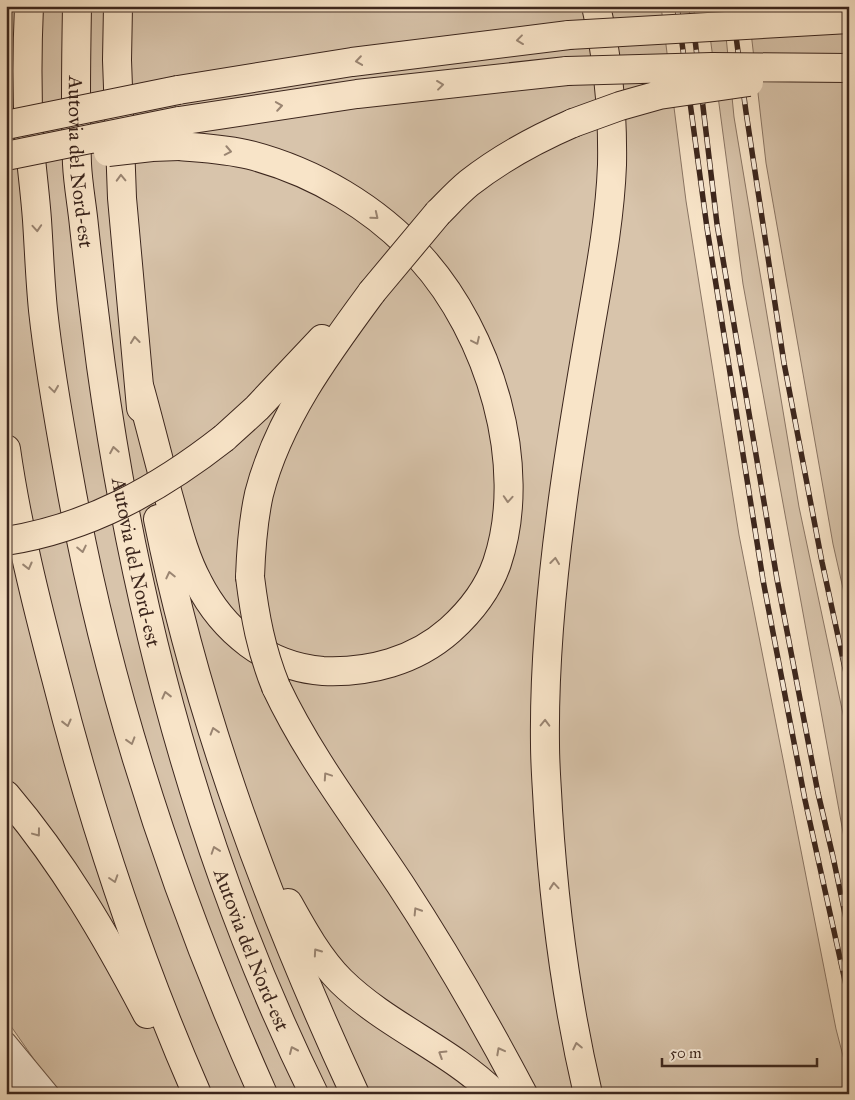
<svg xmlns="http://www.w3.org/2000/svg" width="855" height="1100" font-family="'IM FELL Great Primer',serif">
	<rect width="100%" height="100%" fill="#f8e4c8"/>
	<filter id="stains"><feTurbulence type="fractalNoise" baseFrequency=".004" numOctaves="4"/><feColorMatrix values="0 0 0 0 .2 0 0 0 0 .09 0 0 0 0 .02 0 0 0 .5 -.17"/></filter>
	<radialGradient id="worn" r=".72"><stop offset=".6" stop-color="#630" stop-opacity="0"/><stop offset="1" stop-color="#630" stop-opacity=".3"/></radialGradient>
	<path fill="#d8c4ab" stroke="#8a7564" d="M 6,6 L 661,6 L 686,201 L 739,535 L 836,1029 L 849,1079 L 849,1094 L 58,1094 L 6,1019 Z
		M 706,6 L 723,6 L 734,117 L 799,507 L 849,742 L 849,865 L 743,284 Z
		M 748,6 L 849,6 L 849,615 L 833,544 L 766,163 Z"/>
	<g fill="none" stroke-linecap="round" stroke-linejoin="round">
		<defs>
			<path id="tertiary" d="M 6,1042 L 49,1094
				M 6,1071 L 27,1094"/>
			<g id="motorway">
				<path d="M 29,6 C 27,49 27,93 29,136 C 31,164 35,192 37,220 C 39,250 40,280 43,310 C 49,366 59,422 69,477 C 107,692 174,895 263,1094"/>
				<path id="s1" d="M 77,6 C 76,59 75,112 77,164 C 78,185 82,205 84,226 C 89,273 95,319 101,366 C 136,617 202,866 314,1094"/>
				<path d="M 118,6 L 117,60 L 122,198 L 141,408"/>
				<path d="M 178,90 L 352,62 L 569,35"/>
				<path d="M 179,121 L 357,94 L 567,71"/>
				<path d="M 438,213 C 448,203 458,192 469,183 C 501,158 536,139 573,123"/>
				<path d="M 140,389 C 150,425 159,462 169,498 C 177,526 184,556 198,582 C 223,631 267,667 323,671 C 369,673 415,661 450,630 C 470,612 488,589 497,563 C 530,465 489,333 421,258 C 376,208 315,172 250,155 C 227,149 203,148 179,146"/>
				<path d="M 224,438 L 257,408 L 322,339"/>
				<path d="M 6,449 C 17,526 36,602 56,678 C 92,820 138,959 197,1094"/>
				<path d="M 158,519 C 198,718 270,910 355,1094"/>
				<path d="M 250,577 C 251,549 253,521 259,494 C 278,419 327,353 372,292"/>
				<path d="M 276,687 C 309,757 357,819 400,884 C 444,951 485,1022 523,1094"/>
				<path d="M 6,795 C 63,862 106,936 147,1014"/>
				<path d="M 288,903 C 303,930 319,959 341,981 C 387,1026 449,1049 495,1094"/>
				<path d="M 588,1094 C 566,1000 554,906 548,810 C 547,788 545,766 545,744 C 544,667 551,590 561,514 C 569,450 580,387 591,323 C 600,271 610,218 612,165 C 613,111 608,59 596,6"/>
			</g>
		</defs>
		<use href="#tertiary" stroke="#6b5648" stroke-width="22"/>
		<use href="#motorway" stroke="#3c261d" stroke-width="30"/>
		<use href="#tertiary" stroke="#faeddb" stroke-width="20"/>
		<use href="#motorway" stroke="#f8e4c8" stroke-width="28"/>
		<defs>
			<path id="rail" d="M 677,6 L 707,228 L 763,580 L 805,800 L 849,999
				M 691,6 L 717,224 L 777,579 L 818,793 L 833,857 L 849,933
				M 732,6 L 746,112 L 784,363 L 822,562 L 849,687"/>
		</defs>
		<use href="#rail" stroke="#3c261d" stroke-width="5.5"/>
		<use href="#rail" stroke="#faeddb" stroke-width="4" stroke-dasharray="11" stroke-linecap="butt"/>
		<defs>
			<path id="motorway-bridge" d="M 569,35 L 849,19
				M 567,71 L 712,67 L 849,68
				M 573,123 L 620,106 L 659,95 L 749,82
				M 6,125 L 178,90
				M 108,152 L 152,147 L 179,146
				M 6,156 L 179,121
				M 372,292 L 438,213
				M 6,541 C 89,528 159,489 224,438
				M 250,577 C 255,617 261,650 276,687"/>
		</defs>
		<use href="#motorway-bridge" stroke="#3c261d" stroke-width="30" stroke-linecap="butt"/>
		<use href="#motorway-bridge" stroke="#f8e4c8" stroke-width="28"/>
	</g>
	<defs><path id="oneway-chevron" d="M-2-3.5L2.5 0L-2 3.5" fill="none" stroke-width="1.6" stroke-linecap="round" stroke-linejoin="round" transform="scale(1.25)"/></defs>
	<g stroke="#9a8572">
		<use href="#oneway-chevron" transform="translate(520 40) rotate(173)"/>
		<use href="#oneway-chevron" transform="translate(359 61) rotate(172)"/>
		<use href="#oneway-chevron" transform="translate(440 85) rotate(-7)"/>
		<use href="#oneway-chevron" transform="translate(279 106) rotate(-9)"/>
		<use href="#oneway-chevron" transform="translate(228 151) rotate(11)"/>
		<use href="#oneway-chevron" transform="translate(121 178) rotate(-92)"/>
		<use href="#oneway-chevron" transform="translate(375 216) rotate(39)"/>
		<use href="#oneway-chevron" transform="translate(37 228) rotate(86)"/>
		<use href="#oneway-chevron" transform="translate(135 340) rotate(-96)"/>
		<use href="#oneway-chevron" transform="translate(476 341) rotate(65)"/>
		<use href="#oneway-chevron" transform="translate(54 389) rotate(82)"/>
		<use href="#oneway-chevron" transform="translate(114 450) rotate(-100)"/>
		<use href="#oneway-chevron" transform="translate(508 499) rotate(94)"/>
		<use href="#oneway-chevron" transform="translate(82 549) rotate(78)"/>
		<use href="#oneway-chevron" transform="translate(555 561) rotate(-83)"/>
		<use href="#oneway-chevron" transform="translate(28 566) rotate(76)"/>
		<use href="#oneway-chevron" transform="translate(170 575) rotate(-103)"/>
		<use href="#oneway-chevron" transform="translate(166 695) rotate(-104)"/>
		<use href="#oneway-chevron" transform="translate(67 723) rotate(76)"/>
		<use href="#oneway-chevron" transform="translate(545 723) rotate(-89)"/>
		<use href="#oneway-chevron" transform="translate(214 731) rotate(-107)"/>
		<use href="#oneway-chevron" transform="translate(131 741) rotate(73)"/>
		<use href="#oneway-chevron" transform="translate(327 776) rotate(-124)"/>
		<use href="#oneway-chevron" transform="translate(37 833) rotate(53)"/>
		<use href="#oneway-chevron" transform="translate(215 850) rotate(-109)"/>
		<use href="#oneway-chevron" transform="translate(114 879) rotate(72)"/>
		<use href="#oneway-chevron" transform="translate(554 886) rotate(-95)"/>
		<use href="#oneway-chevron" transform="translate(417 911) rotate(-122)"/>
		<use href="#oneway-chevron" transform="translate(317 952) rotate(-125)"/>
		<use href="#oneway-chevron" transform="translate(577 1046) rotate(-102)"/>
		<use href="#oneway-chevron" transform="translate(293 1050) rotate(-114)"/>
		<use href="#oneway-chevron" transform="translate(500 1051) rotate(-118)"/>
		<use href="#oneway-chevron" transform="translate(442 1054) rotate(-148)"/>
	</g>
	<g text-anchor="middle" stroke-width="4" stroke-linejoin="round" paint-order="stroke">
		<g font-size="20" fill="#3c261d" stroke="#faeddb">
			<text dy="7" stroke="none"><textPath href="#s1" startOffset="156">Autovia del Nord-est</textPath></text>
			<text dy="7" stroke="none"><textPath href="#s1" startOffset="561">Autovia del Nord-est</textPath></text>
			<text dy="7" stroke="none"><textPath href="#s1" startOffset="966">Autovia del Nord-est</textPath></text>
		</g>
	</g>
	<rect width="855" height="1100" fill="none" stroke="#f8e4c8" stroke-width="25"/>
	<rect x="8" y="8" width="840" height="1085" fill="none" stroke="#3c261d" stroke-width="2.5"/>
	<rect x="12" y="12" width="830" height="1075" fill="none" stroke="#3c261d"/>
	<path d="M662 1058v8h155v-8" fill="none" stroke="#3c261d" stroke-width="2.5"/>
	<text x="670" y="1058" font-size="15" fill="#3c261d" stroke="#faeddb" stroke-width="4" paint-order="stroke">50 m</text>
	<rect width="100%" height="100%" filter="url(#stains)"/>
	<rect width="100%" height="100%" fill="url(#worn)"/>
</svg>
